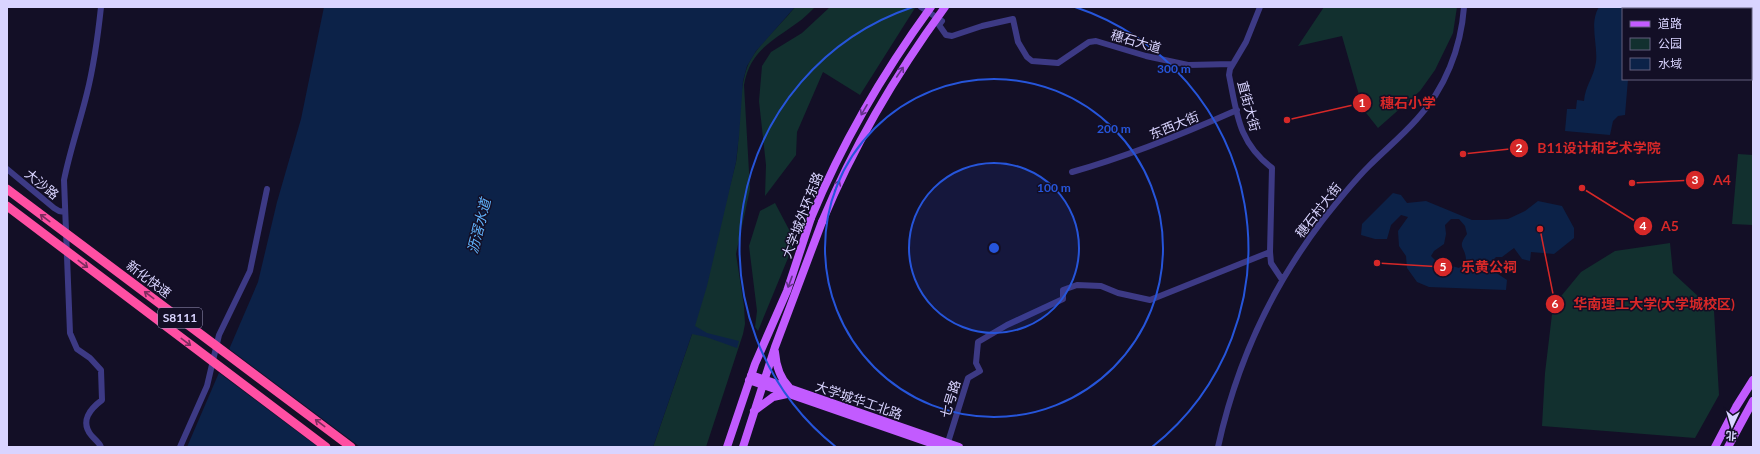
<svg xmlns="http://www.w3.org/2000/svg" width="1760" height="454" font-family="Lato,'Noto Sans SC',sans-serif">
	<rect width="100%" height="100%" fill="#130f26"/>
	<path fill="#12302f" d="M 795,7 L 815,7 C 809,13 803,19 797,23 C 771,42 750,51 744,85 L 750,189 L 736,254 L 744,306 L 745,324 L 743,334 L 706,447 L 653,447 L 692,334 L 736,162 C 741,132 737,82 751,59 C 763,39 781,25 795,7 Z
		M 830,7 L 913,7 L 915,8 L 860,95 L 823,72 L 797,132 L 796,155 L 765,196 L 766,165 L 759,101 L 762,66 L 771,52 L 802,33 Z
		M 1324,7 L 1457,7 L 1453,33 L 1435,70 L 1420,91 L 1378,128 L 1363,109 L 1342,36 L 1298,46 Z
		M 1738,154 L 1753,155 L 1753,225 L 1732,224 Z
		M 775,203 L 795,241 L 758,331 L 755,327 L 757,311 L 749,246 L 760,211 Z
		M 1670,243 L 1673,273 L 1714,311 L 1719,395 L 1695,438 L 1542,426 L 1545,373 L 1553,306 L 1581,272 L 1615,251 Z"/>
	<path fill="#0c2248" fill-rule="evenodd" d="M 324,7 L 795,7 L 756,51 L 747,66 L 743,81 L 739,136 L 736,162 L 707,286 L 695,326 L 707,333 L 739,341 L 737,348 L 706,337 L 692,334 L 653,447 L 187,447 L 258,282 L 277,202 L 301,119 Z
		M 1599,7 L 1634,7 L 1634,9 L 1623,9 L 1623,79 L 1628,79 L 1625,115 L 1618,116 L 1613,121 L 1610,135 L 1565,131 L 1567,109 L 1576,109 L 1577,100 L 1584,101 C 1585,86 1594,77 1596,62 C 1598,45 1589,23 1599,7 Z
		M 1393,193 L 1401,195 L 1407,203 L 1426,201 L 1472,220 L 1486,220 L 1508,219 L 1525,211 L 1538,201 L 1562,206 L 1574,228 L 1574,238 L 1554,254 L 1531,252 L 1530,261 L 1522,259 L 1514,248 L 1502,257 L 1496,257 L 1492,261 L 1484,261 L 1484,267 L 1489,268 L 1507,280 L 1506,290 L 1429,287 L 1417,282 L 1407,268 L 1406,256 L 1399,246 L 1398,231 L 1408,217 L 1401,215 L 1391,225 L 1387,239 L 1375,239 L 1361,235 L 1362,224 ZM 1451,219 L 1459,219 L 1465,226 L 1467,234 C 1456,249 1466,246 1466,261 L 1459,268 L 1452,266 L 1447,261 L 1436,261 L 1431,256 L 1434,251 L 1444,244 L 1446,234 L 1445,225 Z"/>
	<path fill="#130f26" d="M 228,348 L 360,447 L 318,447 L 218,372 Z"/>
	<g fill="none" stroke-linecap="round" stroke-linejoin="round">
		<path stroke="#3d3a85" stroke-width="6" d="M 101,7 C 98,35 94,65 87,93 C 80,122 70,150 64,180 L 70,333 L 77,349 L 90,358 L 101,370 L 102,400 C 90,409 80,421 91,435 C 94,439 99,442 101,447
			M 921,7 L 942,21 L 939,25 L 946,35 L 952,36 L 982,26 L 1013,19 L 1018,42 L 1027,57 L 1032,61 L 1058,63 L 1089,42 L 1096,41 L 1146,56 L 1188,65 L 1232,64
			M 7,169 L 54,208 L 59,211 L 65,212
			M 1072,172 C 1129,156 1183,134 1237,110
			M 1270,252 L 1271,263 L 1281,278
			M 949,439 L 968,378 L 980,371 L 976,363 L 978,342 L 1007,325 L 1063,299 L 1063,290 L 1077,285 L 1101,286 L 1118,293 L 1150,300 L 1270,252 L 1272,168 C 1238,142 1237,114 1229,75 L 1230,69 L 1246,42 L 1260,7
			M 180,447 L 207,386 L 219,335 L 250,271 L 267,189
			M 1218,447 C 1236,365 1271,288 1322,221 C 1337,202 1352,183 1369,166 C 1385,150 1402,136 1417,119 C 1445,89 1461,48 1464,7"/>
		<path stroke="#c25bff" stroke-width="8" d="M 775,352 C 776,365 779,377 789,387
			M 751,375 L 959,447
			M 749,380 L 942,447
			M 754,411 L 773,397 L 787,394
			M 727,447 L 755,364 L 787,291 L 811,218
			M 743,447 L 775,347 L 822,222
			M 1715,447 L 1736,407 L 1753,380
			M 1728,447 L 1753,401"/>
		<path stroke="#c25bff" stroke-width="8" d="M 811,218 C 842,143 883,73 931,7
			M 822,222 C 854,145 896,74 945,7"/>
		<path stroke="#ff4fa3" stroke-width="9" d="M 7,189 L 351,447
			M 7,206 L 326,447"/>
	</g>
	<defs><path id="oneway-shaft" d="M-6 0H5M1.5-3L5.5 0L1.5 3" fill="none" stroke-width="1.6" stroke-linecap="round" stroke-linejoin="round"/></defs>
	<g stroke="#623188">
		<use href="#oneway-shaft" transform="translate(900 72) rotate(-56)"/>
		<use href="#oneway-shaft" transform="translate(864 110) rotate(120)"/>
		<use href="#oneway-shaft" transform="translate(837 186) rotate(-66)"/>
		<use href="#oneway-shaft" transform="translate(790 282) rotate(110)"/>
	</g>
	<g stroke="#7d2c5e">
		<use href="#oneway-shaft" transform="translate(45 218) rotate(-143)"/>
		<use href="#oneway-shaft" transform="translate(83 264) rotate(37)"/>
		<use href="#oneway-shaft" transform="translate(149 295) rotate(-143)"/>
		<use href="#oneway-shaft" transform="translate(186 342) rotate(37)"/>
		<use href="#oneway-shaft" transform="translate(320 423) rotate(-143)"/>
	</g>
	<circle cx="994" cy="248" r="85" fill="#2655da" fill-opacity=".12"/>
	<g fill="none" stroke="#2655da" stroke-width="2">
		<circle cx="994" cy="248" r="85"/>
		<circle cx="994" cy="248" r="169"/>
		<path d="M836 447A254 254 0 0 1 913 7M1075 7A254 254 0 0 1 1152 447"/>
	</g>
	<g text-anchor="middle" stroke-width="3" stroke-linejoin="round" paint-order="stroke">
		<rect fill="#130f26" stroke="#9e99be" stroke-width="1" x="158" y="308" width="44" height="20" rx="3"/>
		<g font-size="12" font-weight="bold" fill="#d9d4ff">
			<text x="180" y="322">S8111</text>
		</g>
		<g font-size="13" fill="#d9d4ff" stroke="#130f26">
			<text transform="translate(1136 41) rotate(16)" y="5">穗石大道</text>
			<text transform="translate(1249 106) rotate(75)" y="5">直街大街</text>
			<text transform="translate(1174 125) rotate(-22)" y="5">东西大街</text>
			<text transform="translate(42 184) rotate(39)" y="5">大沙路</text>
			<text transform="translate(1318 210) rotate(-52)" y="5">穗石村大街</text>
			<text transform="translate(802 215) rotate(-69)" y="5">大学城外环东路</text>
			<text transform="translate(149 279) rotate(37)" y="5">新化快速</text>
			<text transform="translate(950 399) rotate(-73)" y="5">七号路</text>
			<text transform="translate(859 400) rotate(19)" y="5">大学城华工北路</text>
		</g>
		<g font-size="14" font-style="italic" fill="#62b6ff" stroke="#130f26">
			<text transform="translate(479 226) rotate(-76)" y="5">沥滘水道</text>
		</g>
	</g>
	<circle cx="994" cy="248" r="6" fill="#2655da" stroke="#130f26" stroke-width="2"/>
	<g font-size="12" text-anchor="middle" font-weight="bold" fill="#2655da" stroke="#130f26" stroke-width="3" stroke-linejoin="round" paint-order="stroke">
		<text x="1174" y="73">300 m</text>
		<text x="1114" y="133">200 m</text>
		<text x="1054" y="192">100 m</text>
	</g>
	<path fill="none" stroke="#d62828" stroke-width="1.5" d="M1287 120L1362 103M1463 154L1519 148M1632 183L1695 180M1582 188L1643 226M1377 263L1443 267M1540 229L1555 304"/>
	<g fill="#d62828" stroke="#130f26" stroke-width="1.5">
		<circle cx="1287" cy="120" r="4"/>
		<circle cx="1463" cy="154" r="4"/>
		<circle cx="1632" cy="183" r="4"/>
		<circle cx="1582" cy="188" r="4"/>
		<circle cx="1377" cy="263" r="4"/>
		<circle cx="1540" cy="229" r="4"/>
		<circle cx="1362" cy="103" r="10"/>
		<circle cx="1519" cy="148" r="10"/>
		<circle cx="1695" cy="180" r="10"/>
		<circle cx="1643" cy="226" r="10"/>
		<circle cx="1443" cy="267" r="10"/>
		<circle cx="1555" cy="304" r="10"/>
	</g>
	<g font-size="12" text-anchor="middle" font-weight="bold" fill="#fff">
		<text x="1362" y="107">1</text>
		<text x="1519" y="152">2</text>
		<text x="1695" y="184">3</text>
		<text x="1643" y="230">4</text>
		<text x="1443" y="271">5</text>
		<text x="1555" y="308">6</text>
	</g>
	<g font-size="14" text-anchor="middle" font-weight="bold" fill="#d62828" stroke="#130f26" stroke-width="3" stroke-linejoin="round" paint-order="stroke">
		<text x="1408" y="108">穗石小学</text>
		<text x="1599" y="153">B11设计和艺术学院</text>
		<text x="1722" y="185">A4</text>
		<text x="1670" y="231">A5</text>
		<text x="1489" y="272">乐黄公祠</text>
		<text x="1654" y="309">华南理工大学(大学城校区)</text>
	</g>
	<rect width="1760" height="454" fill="none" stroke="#d9d4ff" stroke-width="16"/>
	<rect x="1622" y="8" width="130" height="72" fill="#130f26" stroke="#625e7d"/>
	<rect x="1630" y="21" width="20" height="6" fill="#c25bff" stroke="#625e7d"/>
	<text x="1658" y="28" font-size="12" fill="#d9d4ff">道路</text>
	<rect x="1630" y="38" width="20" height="12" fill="#12302f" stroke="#625e7d"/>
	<text x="1658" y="48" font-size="12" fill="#d9d4ff">公园</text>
	<rect x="1630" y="58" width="20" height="12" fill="#0c2248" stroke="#625e7d"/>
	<text x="1658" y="68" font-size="12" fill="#d9d4ff">水域</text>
	<g transform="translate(1732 426) rotate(184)" stroke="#130f26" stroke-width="3" paint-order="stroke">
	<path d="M0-3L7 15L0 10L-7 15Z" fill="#d9d4ff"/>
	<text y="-6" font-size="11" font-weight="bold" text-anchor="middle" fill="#d9d4ff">北</text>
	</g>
</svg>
